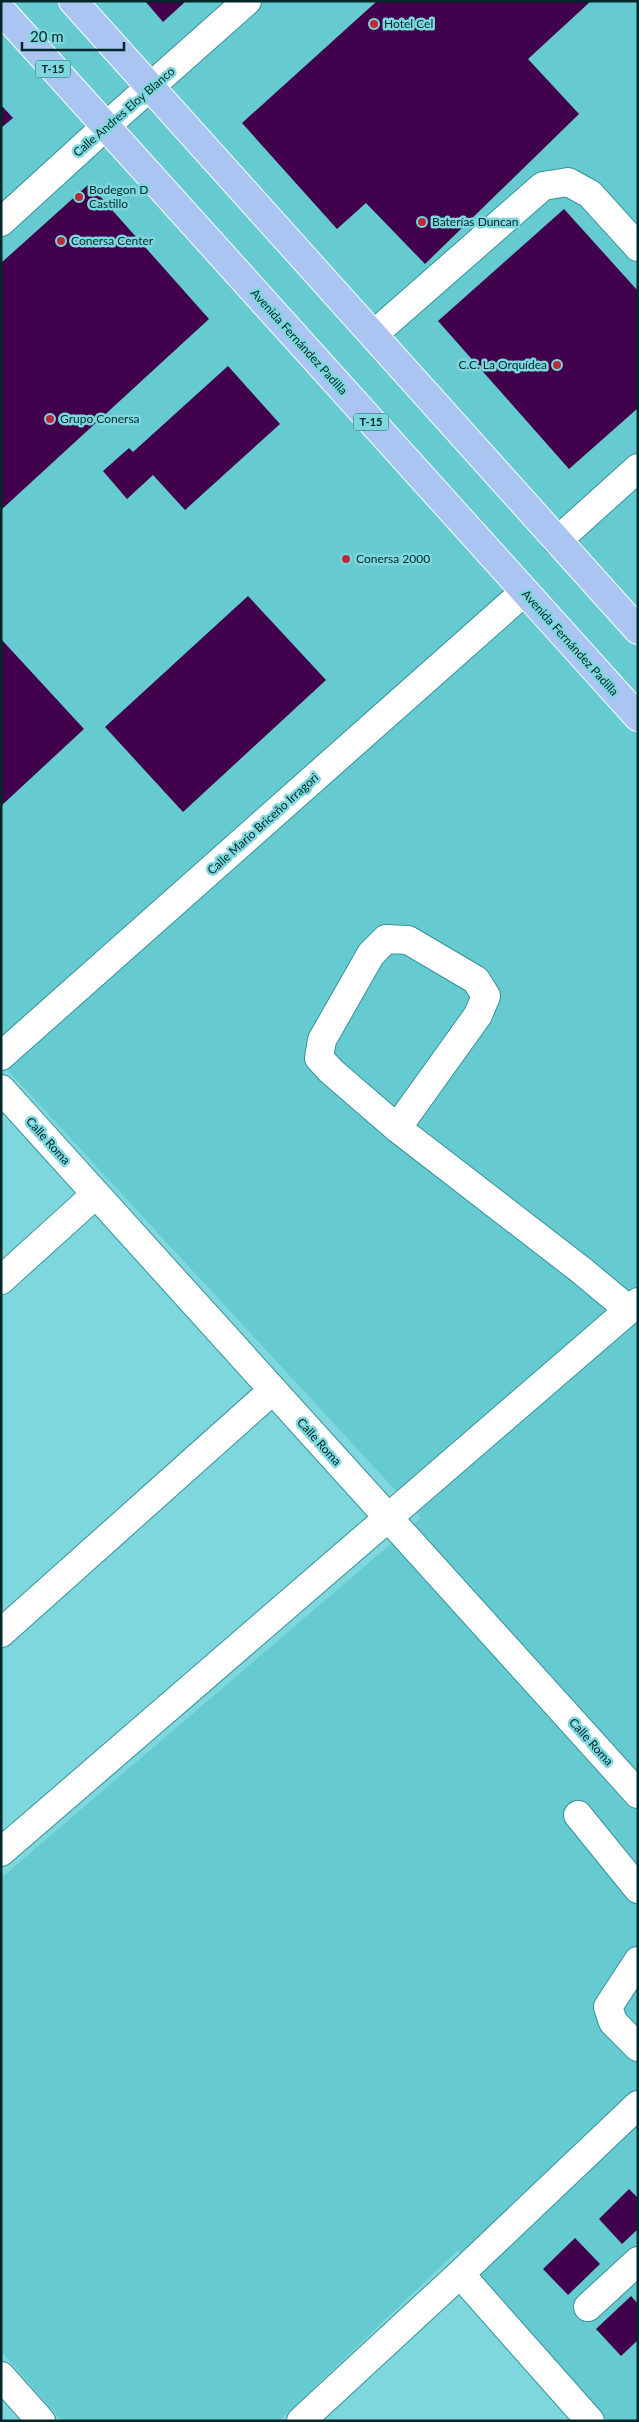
<svg xmlns="http://www.w3.org/2000/svg" width="639" height="2422" font-family="Lato,sans-serif">
	<rect width="100%" height="100%" fill="#7dd7dd"/>
	<path fill="#66cbd1" d="M 1,1 L 638,1 L 638,2421 L 609,2421 L 458,2250 L 279,2421 L 62,2421 L 1,2351 L 1,1878 L 421,1518 L 1,1063 Z"/>
	<path fill="#42014d" d="M 145,1 L 186,1 L 163,22 Z
		M 377,1 L 591,1 L 528,59 L 579,114 L 425,264 L 366,203 L 337,229 L 242,123 Z
		M 1,105 L 13,118 L 1,128 Z
		M 89,184 L 209,319 L 1,510 L 1,263 Z
		M 564,209 L 638,291 L 638,408 L 569,469 L 438,321 Z
		M 228,366 L 280,424 L 185,510 L 153,475 L 127,499 L 103,471 L 129,448 L 133,452 Z
		M 248,596 L 326,680 L 183,812 L 105,727 Z
		M 1,639 L 84,729 L 1,806 Z
		M 629,2189 L 638,2198 L 638,2229 L 622,2244 L 599,2219 Z
		M 575,2238 L 600,2264 L 568,2295 L 543,2269 Z
		M 631,2296 L 638,2304 L 638,2340 L 621,2356 L 596,2329 Z"/>
	<g fill="none" stroke-linecap="round" stroke-linejoin="round">
		<defs>
			<path id="minor" d="M 1,222 L 105,127 L 247,1
				M 373,335 L 543,186 L 568,182 L 590,194 L 638,247
				M 557,541 L 638,468
				M 1,1056 L 524,592
				M 1,1089 L 638,1794
				M 397,1128 L 478,1015 L 486,996 L 476,980 L 408,940 L 386,939 L 371,954 L 322,1040 L 319,1058 L 331,1071 L 397,1128 L 581,1270 L 629,1310
				M 1,1280 L 96,1194
				M 1,1633 L 273,1390
				M 578,1815 L 638,1889
				M 1,1852 L 638,1302
				M 638,1961 L 608,2007 L 613,2022 L 638,2047
				M 460,2274 L 590,2421
				M 588,2307 L 638,2261
				M 1,2376 L 41,2421
				M 301,2421 L 460,2274 L 638,2105"/>
			<path id="major" d="M 73,1 L 638,630
				M 1,10 L 638,717"/>
		</defs>
		<use href="#minor" stroke="#349298" stroke-width="30"/>
		<use href="#major" stroke="#fff" stroke-width="30"/>
		<use href="#minor" stroke="#fff" stroke-width="28"/>
		<use href="#major" stroke="#abc5f2" stroke-width="28"/>
	</g>
	<g fill="#bb2a39" stroke="#7dd7dd" stroke-width="2">
		<circle cx="374" cy="24" r="5"/>
		<circle cx="79" cy="197" r="5"/>
		<circle cx="422" cy="222" r="5"/>
		<circle cx="61" cy="241" r="5"/>
		<circle cx="557" cy="365" r="5"/>
		<circle cx="50" cy="419" r="5"/>
		<circle cx="346" cy="559" r="5"/>
	</g>
	<g text-anchor="middle" stroke-width="5" stroke-linejoin="round" paint-order="stroke">
		<g fill="#7dd7dd" stroke="#265c60" stroke-width="1">
			<rect x="35.5" y="60.5" width="35" height="17" rx="4"/>
			<rect x="353.5" y="413.5" width="35" height="17" rx="4"/>
		</g>
		<g font-size="11" font-weight="bold" fill="#00282a">
			<text x="53" y="73">T-15</text>
			<text x="371" y="426">T-15</text>
		</g>
		<g font-size="12" fill="#00282a" stroke="#7dd7dd" text-anchor="start">
			<text x="384" y="28">Hotel Cel</text>
			<text x="89" y="194">Bodegon D<tspan x="89" dy="14">Castillo</tspan></text>
			<text x="432" y="226">Baterías Duncan</text>
			<text x="71" y="245">Conersa Center</text>
			<text x="547" y="369" text-anchor="end">C.C. La Orquídea</text>
			<text x="60" y="423">Grupo Conersa</text>
			<text x="356" y="563">Conersa 2000</text>
		</g>
		<g font-size="12" fill="#00282a" stroke="#7dd7dd">
			<text transform="translate(124 112) rotate(-41)" y="4">Calle Andres Eloy Blanco</text>
			<text transform="translate(299 342) rotate(48)" y="4">Avenida Fernández Padilla</text>
			<text transform="translate(570 643) rotate(48)" y="4">Avenida Fernández Padilla</text>
			<text transform="translate(263 824) rotate(-42)" y="4">Calle Mario Briceño Irragori</text>
			<text transform="translate(48 1141) rotate(48)" y="4">Calle Roma</text>
			<text transform="translate(319 1442) rotate(48)" y="4">Calle Roma</text>
			<text transform="translate(591 1742) rotate(48)" y="4">Calle Roma</text>
		</g>
	</g>
	<rect width="639" height="2422" fill="none" stroke="#00282a" stroke-width="5"/>
	<path d="M22 42v8h102v-8" fill="none" stroke="#00282a" stroke-width="2.5"/>
	<text x="30" y="42" font-size="15" fill="#00282a" stroke="#7dd7dd" stroke-width="4" paint-order="stroke">20 m</text>
</svg>
